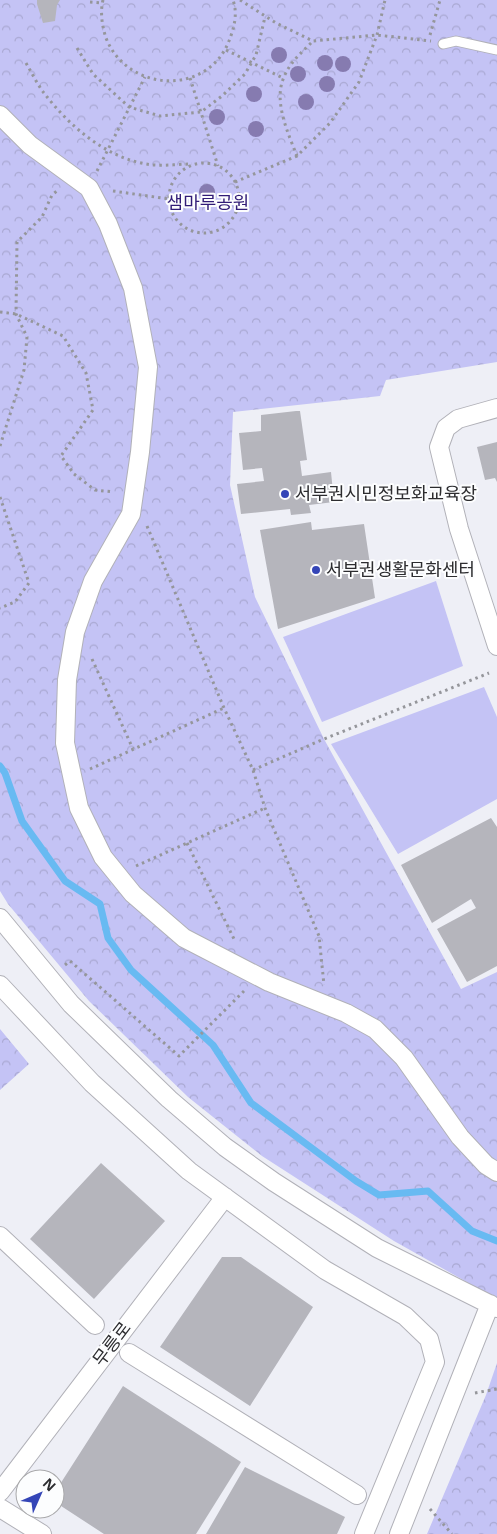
<svg xmlns="http://www.w3.org/2000/svg" width="497" height="1534" font-family="'Open Sans','Noto Sans KR',sans-serif">
	<defs>
		<pattern id="forest-crowns" width="20" height="18" patternUnits="userSpaceOnUse" patternTransform="scale(1.25)"><rect width="20" height="18" fill="#c4c3f5"/><path d="M2 6a3 3 0 1 1 6 0M12 15a3 3 0 1 1 6 0" fill="none" stroke="#a9a8d2"/></pattern>
	</defs>
	<rect width="100%" height="100%" fill="#eeeff6"/>
	<path fill="#c4c3f5" d="M 436,581 L 463,666 L 322,722 L 283,637 Z
		M 484,687 L 497,717 L 497,799 L 398,854 L 331,744 Z"/>
	<path fill="url(#forest-crowns)" d="M 0,0 L 497,0 L 497,362 L 386,380 L 380,396 L 233,412 L 230,485 L 255,597 L 324,739 L 461,989 L 497,972 L 497,1299 L 394,1241 L 262,1156 L 188,1097 L 89,1001 L 8,904 L 0,891 Z
		M 0,1029 L 29,1064 L 0,1090 Z
		M 497,1363 L 497,1534 L 427,1534 L 486,1395 Z"/>
	<g fill="none" stroke-linecap="round" stroke-linejoin="round">
		<path stroke="#68baf2" stroke-width="7" d="M 0,766 L 5,773 L 22,821 L 65,881 L 100,904 L 108,938 L 131,970 L 213,1045 L 251,1103 L 356,1181 L 379,1195 L 428,1191 L 472,1231 L 497,1241"/>
	</g>
	<path fill="#b5b5bc" d="M 37,0 L 60,0 L 57,5 L 55,21 L 43,23 L 37,4 Z
		M 296,411 L 300,411 L 307,460 L 300,461 L 302,476 L 331,472 L 334,502 L 309,505 L 311,513 L 291,515 L 290,509 L 241,514 L 237,484 L 264,481 L 262,468 L 243,470 L 239,433 L 261,431 L 261,415 Z
		M 497,442 L 497,482 L 495,478 L 485,480 L 477,447 Z
		M 311,522 L 312,530 L 364,524 L 375,598 L 278,629 L 260,530 Z
		M 491,818 L 497,827 L 497,966 L 467,982 L 437,929 L 476,908 L 471,899 L 432,923 L 401,865 Z
		M 101,1163 L 165,1221 L 94,1299 L 30,1239 Z
		M 222,1257 L 241,1257 L 313,1307 L 250,1406 L 160,1347 Z
		M 123,1386 L 241,1462 L 196,1534 L 104,1534 L 58,1504 L 55,1492 Z
		M 245,1467 L 345,1517 L 337,1534 L 206,1534 Z"/>
	<g fill="none" stroke-linecap="round" stroke-linejoin="round">
		<defs>
			<path id="lane" d="M 443,44 L 456,41 L 497,50"/>
			<path id="street" d="M 0,115 L 30,145 L 89,188 L 108,224 L 133,288 L 148,367 L 140,452 L 131,514 L 93,581 L 75,632 L 67,680 L 65,743 L 79,808 L 103,857 L 133,894 L 184,938 L 269,982 L 346,1013 L 375,1029 L 404,1058 L 460,1137 L 486,1165 L 497,1172
				M 497,408 L 458,419 L 446,428 L 439,447 L 459,529 L 497,646
				M 0,918 L 71,1004 L 169,1099 L 225,1147 L 274,1182 L 377,1248 L 497,1308
				M 0,985 L 92,1083 L 189,1171 L 325,1270 L 405,1316 L 429,1339 L 435,1362 L 364,1534
				M 0,1236 L 95,1325
				M 129,1353 L 357,1495
				M 0,1492 L 225,1197
				M 0,1508 L 42,1534
				M 399,1534 L 490,1304"/>
		</defs>
		<use href="#lane" stroke="#b1b1b8" stroke-width="11"/>
		<use href="#street" stroke="#b1b1b8" stroke-width="20"/>
		<path stroke="#95969b" stroke-width="3" stroke-dasharray="2.5 4" stroke-linecap="butt" d="M 103,0 C 100,12 102,26 106,38 C 127,92 207,97 229,41 C 234,28 238,14 233,0
			M 240,0 L 276,23 L 313,41 L 377,35 L 431,41
			M 90,2 L 102,3
			M 430,35 L 440,0
			M 77,48 L 93,74 L 129,107 L 160,116 L 201,112 L 222,96 L 245,74 L 256,55 L 265,17
			M 226,50 L 283,78
			M 26,63 C 32,73 37,84 44,93 C 70,127 109,161 154,165 C 166,166 180,164 192,164
			M 190,78 L 218,166
			M 297,156 C 288,133 273,101 284,77 C 290,62 302,52 313,41
			M169 198a35 35 0 1 1 70 0a35 35 0 1 1-70 0Z
			M 97,171 L 145,77
			M 235,182 L 297,156 L 330,123 L 359,82 L 377,35 L 385,0
			M 113,191 L 169,199
			M 0,312 L 16,314 L 63,336 L 86,373 L 93,410 L 61,456 L 74,474 L 95,490 L 114,492
			M 0,446 L 24,370 L 27,337 L 16,314 L 17,242 L 42,217 L 52,195 L 58,190
			M 0,497 L 29,583 L 15,602 L 0,608
			M 147,526 L 224,708 L 253,770 L 265,808 L 319,936 L 324,985
			M 92,659 L 133,749
			M 90,769 L 224,708
			M 253,770 L 324,739 L 489,673
			M 187,843 L 235,941
			M 136,866 L 265,808
			M 65,965 L 70,961 L 179,1056 L 244,991
			M 475,1393 L 497,1389
			M 430,1509 L 452,1534"/>
		<use href="#lane" stroke="#fff" stroke-width="9"/>
		<use href="#street" stroke="#fff" stroke-width="18"/>
	</g>
	<g fill="#867bb0">
		<circle cx="279" cy="55" r="8"/>
		<circle cx="325" cy="63" r="8"/>
		<circle cx="343" cy="64" r="8"/>
		<circle cx="298" cy="74" r="8"/>
		<circle cx="327" cy="84" r="8"/>
		<circle cx="254" cy="94" r="8"/>
		<circle cx="306" cy="102" r="8"/>
		<circle cx="217" cy="117" r="8"/>
		<circle cx="256" cy="129" r="8"/>
		<circle cx="207" cy="192" r="8"/>
	</g>
	<g fill="#3445b7" stroke="#fcfdfe" stroke-width="2">
		<circle cx="285" cy="494" r="5"/>
		<circle cx="316" cy="570" r="5"/>
	</g>
	<g text-anchor="middle" stroke-width="4" stroke-linejoin="round" paint-order="stroke">
		<g font-size="18" fill="#311c77" stroke="#fcfdfe">
			<text x="208" y="209">샘마루공원</text>
		</g>
		<g font-size="18" fill="#2c2c2f" stroke="#fcfdfe" text-anchor="start">
			<text x="295" y="500">서부권시민정보화교육장</text>
			<text x="326" y="576">서부권생활문화센터</text>
		</g>
		<g font-size="18" fill="#2c2c2f" stroke="#fcfdfe">
			<text transform="translate(112 1344) rotate(-53)" y="6">무릉로</text>
		</g>
	</g>
	<g transform="translate(40 1494) rotate(45)"><circle r="24" fill="#fcfdfe" stroke="#a9a9ab"/>
	<path d="M0-4L9 19L0 12L-9 19Z" fill="#3445b7"/>
	<text y="-8" font-size="14" font-weight="bold" text-anchor="middle" fill="#2c2c2f">N</text>
	</g>
</svg>
